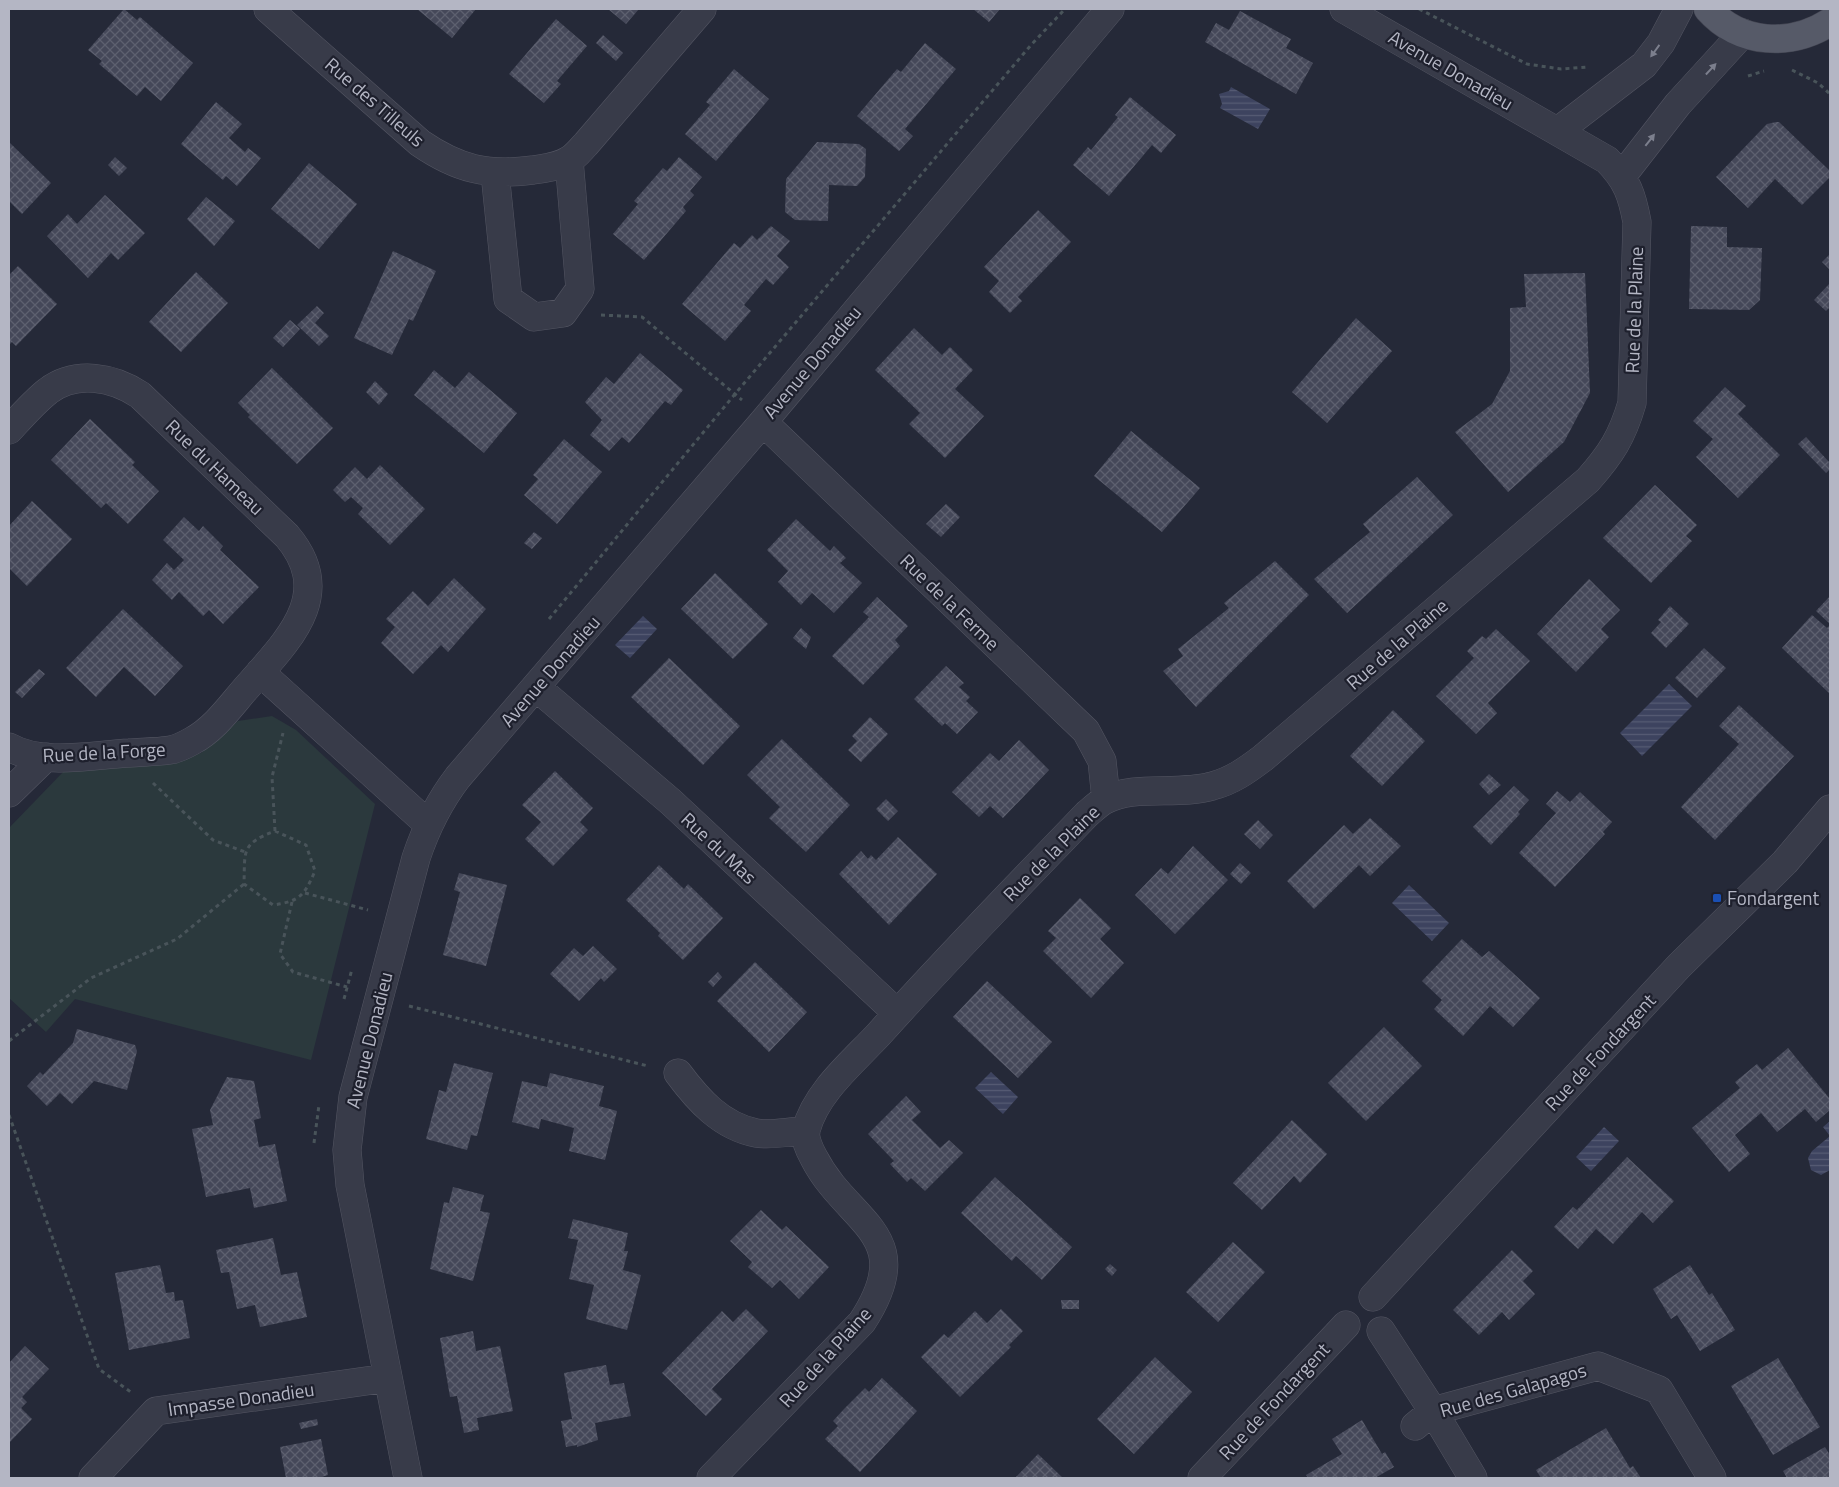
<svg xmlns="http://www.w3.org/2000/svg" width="1839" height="1487" font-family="'Titillium Web',sans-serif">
	<defs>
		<pattern id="water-rules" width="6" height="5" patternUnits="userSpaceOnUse" patternTransform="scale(1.25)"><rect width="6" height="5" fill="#3d435f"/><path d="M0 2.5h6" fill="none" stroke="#575c74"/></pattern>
		<pattern id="building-cross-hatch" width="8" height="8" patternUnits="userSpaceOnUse" patternTransform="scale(1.25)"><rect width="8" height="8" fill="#454859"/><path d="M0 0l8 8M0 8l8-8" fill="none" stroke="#5d606f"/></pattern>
	</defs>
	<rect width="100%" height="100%" fill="#252938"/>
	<path fill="#2b393d" d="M 272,716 L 296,730 L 375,804 L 311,1060 L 75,999 L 46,1032 L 9,998 L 9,828 L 65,770 L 174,759 L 201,753 L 238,721 Z"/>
	<path fill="url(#water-rules)" d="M 1231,87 L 1270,109 L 1258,129 L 1220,108 L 1222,104 L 1219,94 L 1229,91 Z
		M 643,616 L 657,629 L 630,658 L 615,645 Z
		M 1669,684 L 1692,706 L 1642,756 L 1620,733 Z
		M 1409,885 L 1449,923 L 1432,941 L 1392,903 Z
		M 991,1072 L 1018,1097 L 1003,1114 L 975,1088 Z
		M 1830,1121 L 1830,1170 L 1821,1175 L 1811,1170 L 1808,1158 L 1812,1151 L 1830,1136 L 1823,1127 Z
		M 1604,1127 L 1619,1141 L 1591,1171 L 1576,1157 Z"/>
	<path fill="url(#building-cross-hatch)" d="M 124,9 L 137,20 L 140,17 L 193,63 L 161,101 L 145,87 L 137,96 L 99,64 L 102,61 L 88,50 Z
		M 417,9 L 476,9 L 452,38 Z
		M 608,9 L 639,9 L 626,24 Z
		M 973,9 L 1000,9 L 989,22 Z
		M 1240,11 L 1291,39 L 1286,48 L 1313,63 L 1296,94 L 1205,42 L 1216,23 L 1229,30 Z
		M 556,19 L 587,46 L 557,81 L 561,84 L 544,103 L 509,74 Z
		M 603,35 L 623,53 L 616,61 L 596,43 Z
		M 925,43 L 956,69 L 905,129 L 913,136 L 899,151 L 857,116 L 897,69 L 901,72 Z
		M 734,69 L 769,99 L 716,161 L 685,134 L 710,105 L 706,102 Z
		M 1130,97 L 1176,135 L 1161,153 L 1152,145 L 1109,196 L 1073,165 L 1088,147 L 1091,150 L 1106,132 L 1118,117 L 1115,115 Z
		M 216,102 L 242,124 L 229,138 L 245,152 L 248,148 L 261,158 L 237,186 L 226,176 L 223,180 L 181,144 Z
		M 1776,122 L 1779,122 L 1830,171 L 1830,177 L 1802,205 L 1775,179 L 1748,208 L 1716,177 L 1767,124 Z
		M 9,142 L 51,183 L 22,214 L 9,201 Z
		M 817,142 L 859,144 L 866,149 L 865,177 L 857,186 L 829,185 L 828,221 L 795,220 L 785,212 L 786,179 Z
		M 115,157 L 127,168 L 119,176 L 108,165 Z
		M 679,157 L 702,177 L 690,191 L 694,195 L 683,207 L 686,211 L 644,260 L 613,234 L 638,204 L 634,201 L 663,168 L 667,171 Z
		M 309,163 L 357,204 L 319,249 L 271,209 Z
		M 105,195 L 145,233 L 118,260 L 111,253 L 88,278 L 47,236 L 68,214 L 77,224 Z
		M 206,197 L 235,221 L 214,246 L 187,219 Z
		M 1038,210 L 1071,242 L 1018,297 L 1022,301 L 1010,313 L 989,292 L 999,281 L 984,267 Z
		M 771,226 L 790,241 L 777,256 L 789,267 L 773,285 L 766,279 L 744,305 L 751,311 L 725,341 L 682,304 L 734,243 L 740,248 L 752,235 L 757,240 Z
		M 1691,226 L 1727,227 L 1727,247 L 1762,248 L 1760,300 L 1749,310 L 1689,309 Z
		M 393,251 L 436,271 L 413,321 L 409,319 L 392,355 L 354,338 Z
		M 1830,254 L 1830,270 L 1822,262 Z
		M 18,266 L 57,304 L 16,346 L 12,342 L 9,345 L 9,275 Z
		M 196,272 L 228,303 L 181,352 L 149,322 Z
		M 1585,273 L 1590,393 L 1564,442 L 1508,492 L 1455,432 L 1492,404 L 1510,371 L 1510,308 L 1526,307 L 1524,274 Z
		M 1830,283 L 1830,307 L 1826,311 L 1814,300 Z
		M 317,306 L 324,313 L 315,323 L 329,336 L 319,346 L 297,325 Z
		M 1356,318 L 1392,351 L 1327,423 L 1292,392 Z
		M 290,320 L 300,329 L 283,347 L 273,338 Z
		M 914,328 L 942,355 L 950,347 L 973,370 L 955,389 L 984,416 L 945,458 L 909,424 L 920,413 L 875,370 Z
		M 640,353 L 683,390 L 671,405 L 665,401 L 629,443 L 622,437 L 609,451 L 590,435 L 602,420 L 585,402 L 606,377 L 614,384 Z
		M 272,368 L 333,428 L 297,464 L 248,417 L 250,415 L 238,403 Z
		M 434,370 L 455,388 L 469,372 L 517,413 L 484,453 L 414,395 Z
		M 375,381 L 388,394 L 379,405 L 366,392 Z
		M 1725,387 L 1746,406 L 1738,414 L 1780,455 L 1738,498 L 1696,457 L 1713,439 L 1693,421 Z
		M 90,419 L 135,462 L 132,465 L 159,491 L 128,524 L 106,503 L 101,508 L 51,460 Z
		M 1131,431 L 1200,488 L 1162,532 L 1094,476 Z
		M 1806,437 L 1830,463 L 1830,469 L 1826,473 L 1798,444 Z
		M 564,439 L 602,472 L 557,524 L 524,495 L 538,479 L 533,475 Z
		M 380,465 L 425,509 L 390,545 L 358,514 L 363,508 L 351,497 L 345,502 L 333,490 L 355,467 L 367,479 Z
		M 1417,477 L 1453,515 L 1347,613 L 1314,579 L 1370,532 L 1363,524 Z
		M 1655,485 L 1697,525 L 1686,536 L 1692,541 L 1651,583 L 1603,538 Z
		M 32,501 L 72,539 L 27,586 L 9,568 L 9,526 Z
		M 946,504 L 960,517 L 941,537 L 926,524 Z
		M 184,517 L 199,531 L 203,526 L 223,546 L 220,550 L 259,587 L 223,624 L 209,610 L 203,616 L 179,592 L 172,600 L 152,580 L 167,563 L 174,570 L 184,560 L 163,540 Z
		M 796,519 L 830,551 L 834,546 L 846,558 L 840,563 L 862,583 L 834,613 L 812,593 L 801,605 L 778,582 L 788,571 L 767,550 Z
		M 534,532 L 542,538 L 532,549 L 524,543 Z
		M 1275,561 L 1309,595 L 1196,707 L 1163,671 L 1183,656 L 1178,649 L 1229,608 L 1224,603 Z
		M 715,573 L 768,624 L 733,659 L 681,609 Z
		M 454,578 L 486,609 L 448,652 L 441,645 L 413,674 L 381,643 L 395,627 L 386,619 L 413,591 L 428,606 Z
		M 1589,579 L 1620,610 L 1601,629 L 1609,637 L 1576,672 L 1537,634 Z
		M 1830,596 L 1830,624 L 1816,611 Z
		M 877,597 L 908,626 L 895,640 L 900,646 L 863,685 L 832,656 L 869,617 L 863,612 Z
		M 1670,606 L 1689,624 L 1666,648 L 1651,633 L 1661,622 L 1658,620 Z
		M 123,609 L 183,666 L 155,696 L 124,667 L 96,697 L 66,668 Z
		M 1812,615 L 1827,628 L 1830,625 L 1830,694 L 1782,648 Z
		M 801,628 L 811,637 L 806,649 L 793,638 Z
		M 1496,629 L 1530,661 L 1488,703 L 1497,713 L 1476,734 L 1436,696 L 1474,658 L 1467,651 L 1482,636 L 1486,639 Z
		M 1704,648 L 1726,668 L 1697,698 L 1675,678 Z
		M 669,658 L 740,726 L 703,765 L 631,697 Z
		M 946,666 L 964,683 L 959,687 L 970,697 L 966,701 L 978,712 L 957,734 L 945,723 L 942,726 L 914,699 Z
		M 39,669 L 45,674 L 22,698 L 15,692 Z
		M 1739,705 L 1794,756 L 1715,840 L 1681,807 L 1739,744 L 1719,726 Z
		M 1393,710 L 1425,741 L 1382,786 L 1350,756 Z
		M 870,717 L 888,734 L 861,762 L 848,750 L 857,741 L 852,736 Z
		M 782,739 L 850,805 L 806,852 L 769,818 L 780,807 L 747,775 Z
		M 1019,740 L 1049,770 L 1003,818 L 990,806 L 979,817 L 952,792 L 990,753 L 999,761 Z
		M 555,771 L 593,808 L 580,822 L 588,830 L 553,866 L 525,839 L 541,822 L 522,805 Z
		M 1489,774 L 1501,785 L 1489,795 L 1479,784 Z
		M 1514,786 L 1529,800 L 1518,812 L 1520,814 L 1491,845 L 1473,827 Z
		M 1557,791 L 1570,802 L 1580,792 L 1612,822 L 1603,832 L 1605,834 L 1555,887 L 1519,853 L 1556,813 L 1546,804 Z
		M 886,799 L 898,811 L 888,821 L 876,809 Z
		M 1370,818 L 1401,846 L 1370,876 L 1359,865 L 1314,909 L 1287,881 L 1344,825 L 1353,834 Z
		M 1258,820 L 1273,835 L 1260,849 L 1244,834 Z
		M 898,837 L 937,874 L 889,925 L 839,874 L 861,851 L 868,859 L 871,855 L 876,860 Z
		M 1193,846 L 1228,880 L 1175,934 L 1135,895 L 1161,868 L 1168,874 Z
		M 1240,863 L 1251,873 L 1241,884 L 1230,874 Z
		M 659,865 L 684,889 L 688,884 L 723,918 L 683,960 L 658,936 L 660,933 L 626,900 Z
		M 459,873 L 507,885 L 486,966 L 443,955 L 460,892 L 454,890 Z
		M 1080,898 L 1111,928 L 1100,939 L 1124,963 L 1091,998 L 1043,951 L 1056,938 L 1048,931 Z
		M 1462,939 L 1482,957 L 1489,951 L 1540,998 L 1513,1027 L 1490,1006 L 1463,1036 L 1434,1009 L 1442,1000 L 1422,981 Z
		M 593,946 L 617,969 L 604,982 L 601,978 L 579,1001 L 550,974 L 574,948 L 583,956 Z
		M 755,962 L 807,1012 L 769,1052 L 717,1001 Z
		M 718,972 L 722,977 L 713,987 L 708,982 Z
		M 987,981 L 1052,1042 L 1018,1078 L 953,1017 Z
		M 1384,1027 L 1422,1066 L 1366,1121 L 1328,1083 Z
		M 77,1029 L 135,1045 L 137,1051 L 127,1090 L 94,1081 L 72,1104 L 60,1093 L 47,1106 L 27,1086 L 40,1072 L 43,1075 L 73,1043 Z
		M 1788,1048 L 1830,1099 L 1830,1110 L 1816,1122 L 1805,1109 L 1777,1132 L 1761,1113 L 1735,1135 L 1750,1154 L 1729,1172 L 1692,1128 L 1740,1088 L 1735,1082 L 1757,1064 L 1762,1070 Z
		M 454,1063 L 493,1073 L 477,1136 L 471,1135 L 467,1150 L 426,1139 L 439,1090 L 446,1092 Z
		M 550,1073 L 604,1086 L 599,1106 L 617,1111 L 605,1160 L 569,1151 L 574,1128 L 541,1119 L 539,1129 L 512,1122 L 522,1081 L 547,1087 Z
		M 227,1077 L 254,1081 L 261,1118 L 254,1120 L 259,1147 L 275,1144 L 287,1201 L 254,1208 L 250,1188 L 206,1197 L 192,1129 L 213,1125 L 210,1110 Z
		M 906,1096 L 921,1112 L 912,1120 L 940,1148 L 949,1140 L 963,1153 L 925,1191 L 911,1178 L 907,1182 L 890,1164 L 894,1161 L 868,1134 Z
		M 1292,1120 L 1327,1154 L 1300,1183 L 1294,1176 L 1262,1210 L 1233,1183 Z
		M 1627,1157 L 1674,1201 L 1653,1223 L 1642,1212 L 1613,1244 L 1596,1229 L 1578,1249 L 1554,1227 L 1573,1207 L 1577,1210 Z
		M 995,1177 L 1072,1247 L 1042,1280 L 1016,1256 L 1012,1261 L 961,1213 Z
		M 453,1187 L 484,1195 L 480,1211 L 490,1213 L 473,1281 L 430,1269 L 444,1202 L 449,1203 Z
		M 761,1210 L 782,1230 L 786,1226 L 829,1267 L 799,1299 L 780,1280 L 772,1288 L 748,1267 L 752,1262 L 730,1241 Z
		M 573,1219 L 628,1233 L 624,1251 L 628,1251 L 623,1270 L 641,1275 L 627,1330 L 586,1319 L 594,1285 L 569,1279 L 578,1240 L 568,1238 Z
		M 273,1238 L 281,1275 L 297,1272 L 307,1317 L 260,1327 L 255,1305 L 237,1309 L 229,1272 L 221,1273 L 216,1250 Z
		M 1233,1242 L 1265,1272 L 1218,1322 L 1186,1292 Z
		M 1512,1250 L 1533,1271 L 1523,1281 L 1535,1294 L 1509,1320 L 1502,1312 L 1479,1335 L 1453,1310 Z
		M 1110,1264 L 1117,1270 L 1112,1276 L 1105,1269 Z
		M 160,1265 L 166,1293 L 174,1292 L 175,1301 L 183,1300 L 190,1338 L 129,1350 L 115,1273 Z
		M 1690,1265 L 1709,1295 L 1712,1293 L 1735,1330 L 1700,1351 L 1677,1315 L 1671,1319 L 1653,1289 Z
		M 1061,1300 L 1079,1300 L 1079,1309 L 1062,1309 Z
		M 746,1309 L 768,1331 L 712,1389 L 722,1399 L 706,1416 L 662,1373 L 722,1311 L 733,1322 Z
		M 1001,1309 L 1023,1331 L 1009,1345 L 1011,1347 L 960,1397 L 921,1357 L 944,1334 L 948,1338 L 975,1311 L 987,1323 Z
		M 473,1331 L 476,1351 L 500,1346 L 513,1411 L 477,1418 L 479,1430 L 464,1433 L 457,1396 L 450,1397 L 440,1338 Z
		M 25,1346 L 49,1369 L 22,1397 L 27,1402 L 21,1408 L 32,1419 L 9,1443 L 9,1363 Z
		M 1155,1357 L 1192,1392 L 1134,1454 L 1097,1419 Z
		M 1778,1358 L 1820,1427 L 1773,1455 L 1731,1386 Z
		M 606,1365 L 610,1385 L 624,1383 L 631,1416 L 595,1423 L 598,1440 L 577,1447 L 577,1445 L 566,1447 L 561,1421 L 572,1419 L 564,1373 Z
		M 882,1378 L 917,1411 L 860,1472 L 825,1439 L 838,1426 L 833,1421 L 844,1409 L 865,1388 L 869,1392 Z
		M 317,1419 L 318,1425 L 301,1429 L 299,1423 Z
		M 1362,1420 L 1382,1454 L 1385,1452 L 1394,1467 L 1375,1478 L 1308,1478 L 1306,1475 L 1342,1454 L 1332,1439 Z
		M 1606,1428 L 1630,1468 L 1633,1466 L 1641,1478 L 1541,1478 L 1536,1470 Z
		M 321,1439 L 328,1475 L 318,1478 L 286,1478 L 280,1447 Z
		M 1825,1447 L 1830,1455 L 1830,1478 L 1787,1478 L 1783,1471 Z
		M 1038,1454 L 1063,1478 L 1015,1478 Z"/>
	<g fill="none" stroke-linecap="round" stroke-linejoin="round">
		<defs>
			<path id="street" d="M 268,9 L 420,143 C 458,169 487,176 533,170 C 545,168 559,167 569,160 C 576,156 581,149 586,144 L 702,9
				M 1558,131 L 1644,65 L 1661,43 L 1679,9
				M 495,173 L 508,299 L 534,317 L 563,313 L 580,289 L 569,160
				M 1622,176 L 1678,104 L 1743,33
				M 763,422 L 1086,731 L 1102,761 L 1106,799
				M 9,430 C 21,417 34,402 48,391 C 76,370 113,377 140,395 L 287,536 C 337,595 287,641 248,686 C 231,705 215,729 192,741 C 185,745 177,749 170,750 C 157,752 142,752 129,753 C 92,755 42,766 9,747
				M 260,672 L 428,824
				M 536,687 L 671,802 L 897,1013
				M 9,793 L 46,757
				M 678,1073 C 698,1100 721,1126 756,1133 C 771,1136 790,1131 806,1131
				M 1373,1297 L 1679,966 L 1785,862 L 1830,809
				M 1381,1331 L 1433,1411 L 1473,1478
				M 1415,1426 L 1433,1411 L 1598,1366 L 1659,1390 L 1712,1478
				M 93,1478 L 156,1411 L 387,1378
				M 408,1478 L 350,1185 L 347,1150 L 353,1097 L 416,858 C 426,828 438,803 458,777 L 763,422 L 1110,9
				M 711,1478 L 862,1322 C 920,1234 848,1224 814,1158 C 810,1151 804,1138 806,1130 C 816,1092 853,1062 879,1034 C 946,959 1017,887 1087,814 C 1093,809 1099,803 1105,800 C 1134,784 1179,796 1212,786 C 1232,781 1247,770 1263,758 L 1588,480 C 1611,454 1622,437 1632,403 L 1637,222 C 1632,195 1627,180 1607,160 L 1344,9
				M 1202,1478 L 1346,1325"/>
			<path id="primary" d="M 1708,9 C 1740,45 1791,47 1830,22"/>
		</defs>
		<use href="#street" stroke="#545663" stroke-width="29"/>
		<use href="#primary" stroke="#424451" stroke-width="29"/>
		<path stroke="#49545a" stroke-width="3" stroke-dasharray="4 4" stroke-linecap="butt" d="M 1419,9 L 1527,64 L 1561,69 L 1588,67
			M 1792,70 L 1818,83 L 1830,94
			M 1748,76 L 1764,71
			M 601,315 L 642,317 L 742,400
			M 549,619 L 735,394 L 1031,45 L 1065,9
			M 153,783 L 213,840 L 245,852
			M 275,831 L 306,845 L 315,871 C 304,896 300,901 273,905 L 244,884 C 245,850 241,844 275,831 Z
			M 275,831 L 272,777 L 283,733
			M 305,893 L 368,910
			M 292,902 L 280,954 L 293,972 L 347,987
			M 344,999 L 352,969
			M 409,1006 L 648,1066
			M 9,1041 L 91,978 L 177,939 L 244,884
			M 9,1115 L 99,1369 L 132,1393
			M 314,1143 L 319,1105"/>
		<use href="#street" stroke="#383b49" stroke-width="28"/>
		<use href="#primary" stroke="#565a68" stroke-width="28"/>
	</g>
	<defs><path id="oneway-solid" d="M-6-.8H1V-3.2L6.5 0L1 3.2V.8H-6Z" transform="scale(1.25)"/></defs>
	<g fill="#7c7f8d">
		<use href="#oneway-solid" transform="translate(1655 51) rotate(126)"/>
		<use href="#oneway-solid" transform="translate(1711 69) rotate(-47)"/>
		<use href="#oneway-solid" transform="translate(1650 140) rotate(-52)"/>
	</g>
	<rect fill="#1a4fb4" stroke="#1e202d" stroke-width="2" x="1712" y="893" width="10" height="10" rx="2.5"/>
	<g text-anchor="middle" stroke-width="4.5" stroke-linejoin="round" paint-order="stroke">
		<g font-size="19" fill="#b4b6c4" stroke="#1e202d">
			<text transform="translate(1451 70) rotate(30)" y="7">Avenue Donadieu</text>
			<text transform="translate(375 102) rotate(41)" y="7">Rue des Tilleuls</text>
			<text transform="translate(1634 310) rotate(-88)" y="7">Rue de la Plaine</text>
			<text transform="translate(812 362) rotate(-50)" y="7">Avenue Donadieu</text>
			<text transform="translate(215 467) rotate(44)" y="7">Rue du Hameau</text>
			<text transform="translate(950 602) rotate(44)" y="7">Rue de la Ferme</text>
			<text transform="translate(1397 644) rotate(-41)" y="7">Rue de la Plaine</text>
			<text transform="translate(550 671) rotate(-49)" y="7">Avenue Donadieu</text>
			<text transform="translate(104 752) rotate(-3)" y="7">Rue de la Forge</text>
			<text transform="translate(719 848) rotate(43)" y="7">Rue du Mas</text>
			<text transform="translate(1051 853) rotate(-45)" y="7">Rue de la Plaine</text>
			<text transform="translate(369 1040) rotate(-76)" y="7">Avenue Donadieu</text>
			<text transform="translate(1600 1052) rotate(-47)" y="7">Rue de Fondargent</text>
			<text transform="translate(825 1357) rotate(-48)" y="7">Rue de la Plaine</text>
			<text transform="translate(1513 1390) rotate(-16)" y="7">Rue des Galapagos</text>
			<text transform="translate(241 1399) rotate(-8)" y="7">Impasse Donadieu</text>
			<text transform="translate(1274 1401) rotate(-47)" y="7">Rue de Fondargent</text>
		</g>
		<g font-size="19" fill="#b4b6c4" stroke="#1e202d" text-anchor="start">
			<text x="1727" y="905">Fondargent</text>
		</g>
	</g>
	<rect width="1839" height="1487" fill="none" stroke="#b4b6c4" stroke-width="20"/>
</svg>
